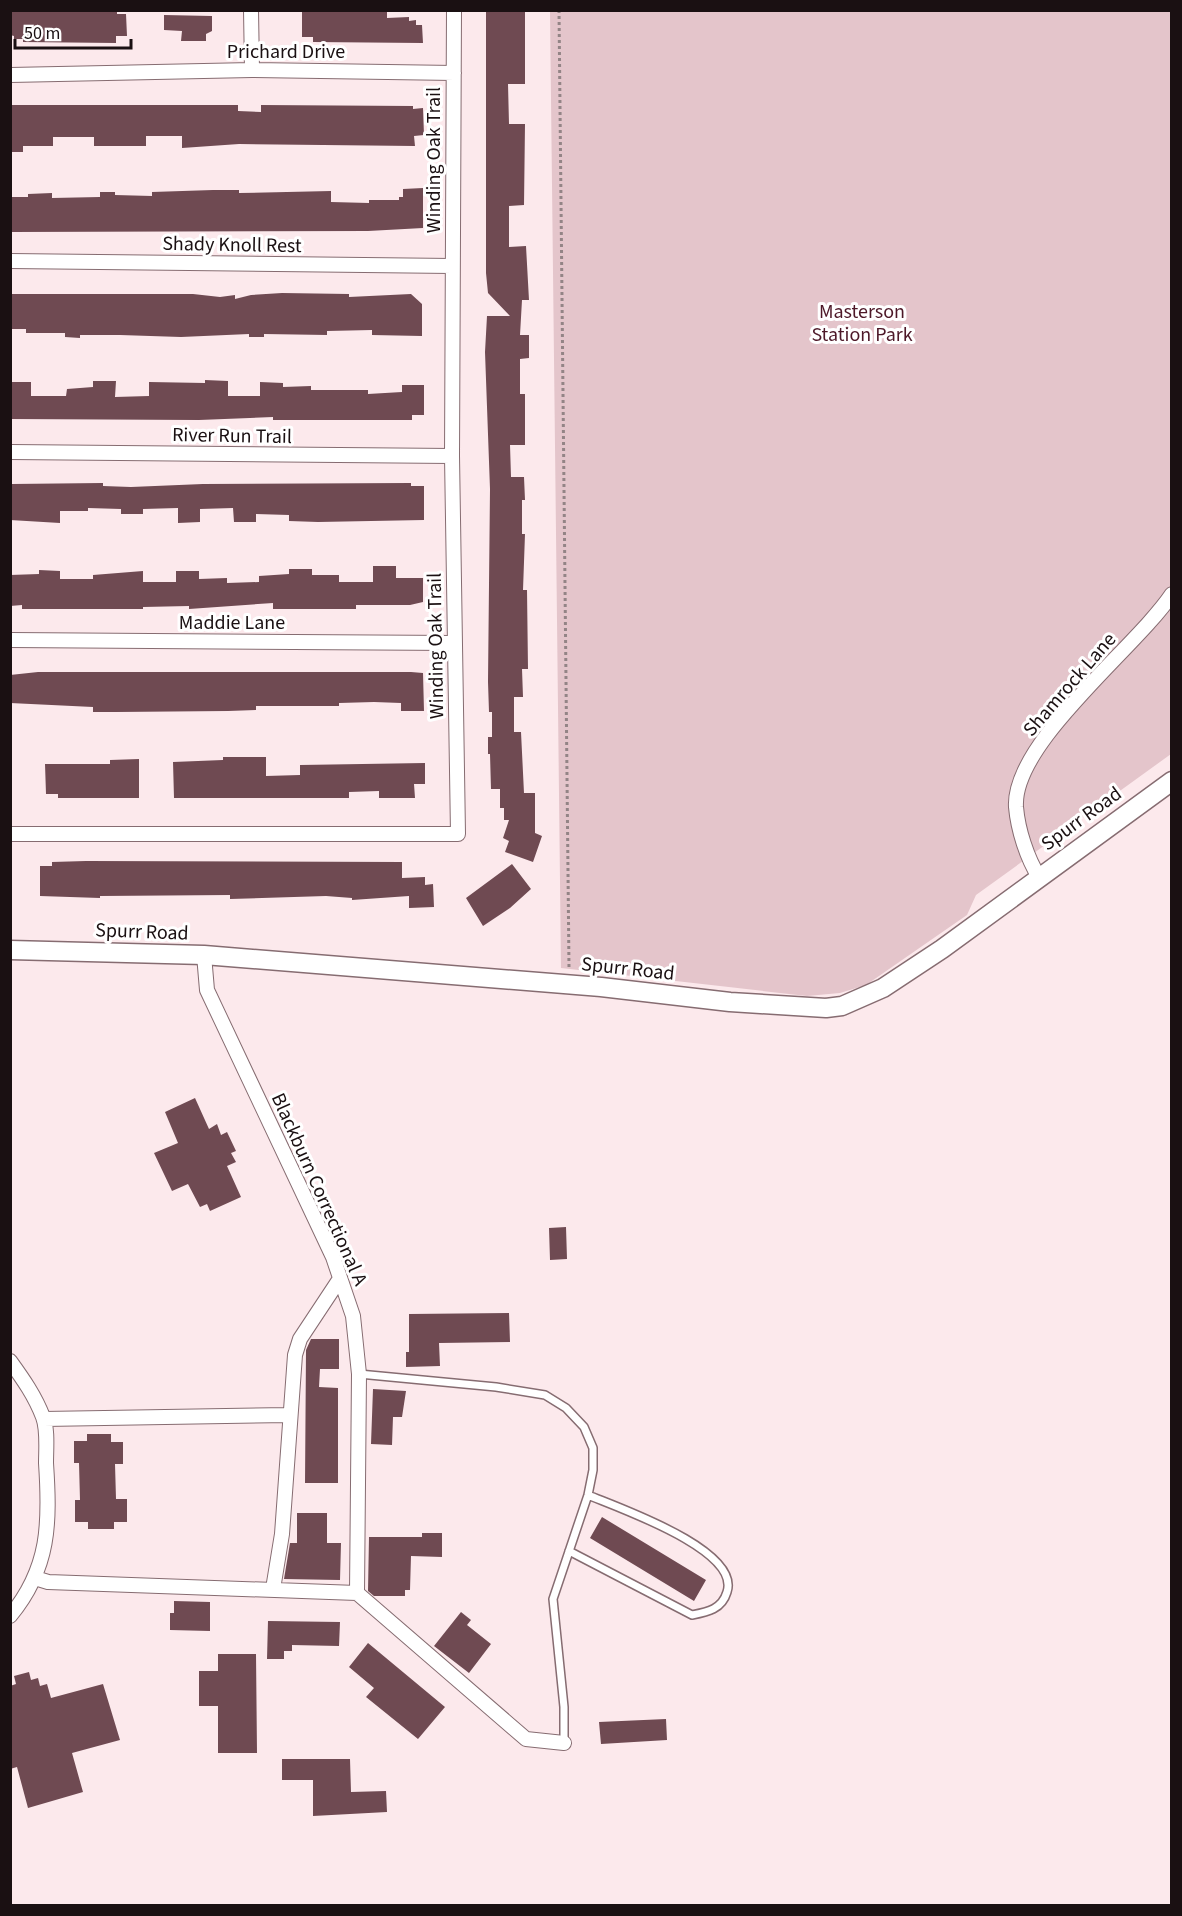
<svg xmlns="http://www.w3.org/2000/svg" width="1182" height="1916" font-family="'Source Sans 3',sans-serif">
	<rect width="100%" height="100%" fill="#fce9ec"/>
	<path fill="#e4c5cb" d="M 550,11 L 1171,11 L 1171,754 L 976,895 L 967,915 L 866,985 L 840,993 L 807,996 L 561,968 Z"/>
	<path fill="#6f4a52" d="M 12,10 L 117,10 L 117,14 L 126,14 L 127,36 L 116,36 L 116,43 L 23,42 L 23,39 L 14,39 L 14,36 L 10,35 Z
		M 302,10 L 387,10 L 387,18 L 409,17 L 409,21 L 416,20 L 416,25 L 422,25 L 423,43 L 313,42 L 313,37 L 302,37 Z
		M 486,10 L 525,10 L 525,84 L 508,84 L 509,124 L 525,124 L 524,205 L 509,206 L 509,247 L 526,246 L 529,300 L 522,300 L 520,335 L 529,335 L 529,358 L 520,359 L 520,394 L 525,394 L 525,445 L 510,445 L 511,477 L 524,477 L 525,500 L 522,500 L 522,534 L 525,534 L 523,590 L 527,590 L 528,669 L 522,669 L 523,697 L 514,697 L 514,732 L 521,732 L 524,793 L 535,793 L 535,833 L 542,836 L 533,862 L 505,852 L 509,841 L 503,838 L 509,820 L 504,820 L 504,808 L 500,808 L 500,789 L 491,789 L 490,754 L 488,754 L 488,737 L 492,737 L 492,712 L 489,712 L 488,682 L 490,489 L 485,352 L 487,316 L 510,316 L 488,293 L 486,273 Z
		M 164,15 L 212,16 L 212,31 L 206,34 L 206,41 L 181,41 L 182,31 L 164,30 Z
		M 10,105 L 238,105 L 238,111 L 261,112 L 261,105 L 413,106 L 413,109 L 423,108 L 424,135 L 414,136 L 415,146 L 239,144 L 182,148 L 182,136 L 146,136 L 146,146 L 94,146 L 94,137 L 53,137 L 53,146 L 23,146 L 23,152 L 10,152 Z
		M 423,188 L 423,228 L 368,231 L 10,232 L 10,197 L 28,197 L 28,194 L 52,193 L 52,198 L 100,197 L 100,192 L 115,192 L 115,195 L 152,196 L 152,192 L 213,190 L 239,190 L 239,193 L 331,191 L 331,202 L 369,203 L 369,200 L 399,200 L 399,197 L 403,197 L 403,189 Z
		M 282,293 L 349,294 L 349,297 L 411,294 L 422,304 L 422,336 L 372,335 L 372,330 L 327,331 L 327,335 L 264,334 L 264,337 L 249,337 L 249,334 L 181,337 L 120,335 L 80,335 L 80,338 L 65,337 L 65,333 L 26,333 L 26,329 L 10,329 L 10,294 L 193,294 L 220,297 L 235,295 L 235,299 L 251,295 Z
		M 205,380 L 228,381 L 228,396 L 260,396 L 260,382 L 283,383 L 283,387 L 311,386 L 311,390 L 368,390 L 368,394 L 402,392 L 402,385 L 424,385 L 424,415 L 412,415 L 412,420 L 273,420 L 273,417 L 199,420 L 10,419 L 10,382 L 31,382 L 31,396 L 66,396 L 67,389 L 93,387 L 93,381 L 116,381 L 115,397 L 149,396 L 149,382 L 205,383 Z
		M 103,483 L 103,486 L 131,487 L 203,484 L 411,483 L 411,486 L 424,486 L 424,520 L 318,522 L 289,521 L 289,515 L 256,514 L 256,522 L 234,522 L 233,508 L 200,509 L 200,522 L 178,523 L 178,508 L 143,509 L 143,514 L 121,514 L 121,509 L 88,508 L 88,511 L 60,511 L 60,523 L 10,520 L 12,484 Z
		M 373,566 L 396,566 L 396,578 L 423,578 L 423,602 L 410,605 L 356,605 L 356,609 L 273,609 L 273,603 L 189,609 L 189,606 L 143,607 L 143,609 L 22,609 L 22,605 L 10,606 L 10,575 L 39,574 L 39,570 L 60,571 L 60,579 L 93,579 L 93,575 L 143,571 L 143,582 L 176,582 L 176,571 L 199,571 L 199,579 L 227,578 L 227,583 L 259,582 L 259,576 L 289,574 L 289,569 L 312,569 L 312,575 L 339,575 L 339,582 L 373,582 Z
		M 38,672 L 411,672 L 423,673 L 424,711 L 401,711 L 401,703 L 374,702 L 339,703 L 339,706 L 256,706 L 256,710 L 228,711 L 116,712 L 93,712 L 93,707 L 10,703 L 10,675 Z
		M 223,757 L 266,757 L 266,776 L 300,775 L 300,765 L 425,763 L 425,784 L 414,784 L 415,798 L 379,798 L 379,791 L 349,792 L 349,798 L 174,798 L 173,762 L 223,760 Z
		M 139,759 L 139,798 L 58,798 L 58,794 L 46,794 L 45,764 L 110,764 L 110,760 Z
		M 86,861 L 402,862 L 402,878 L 425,877 L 425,885 L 433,884 L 434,907 L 409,908 L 409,896 L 352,900 L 352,898 L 326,896 L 230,899 L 230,895 L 100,896 L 100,898 L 40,896 L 40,866 L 52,866 L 52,862 Z
		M 512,864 L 531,889 L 510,908 L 483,926 L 466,898 Z
		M 195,1098 L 209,1129 L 217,1124 L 221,1135 L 227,1132 L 236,1151 L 231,1153 L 236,1162 L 227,1166 L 241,1197 L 210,1211 L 207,1204 L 200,1207 L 188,1184 L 172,1191 L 154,1153 L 178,1143 L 165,1112 Z
		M 566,1227 L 567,1259 L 550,1260 L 549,1228 Z
		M 509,1313 L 510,1342 L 439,1343 L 440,1366 L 406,1367 L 406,1352 L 409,1352 L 409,1314 Z
		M 311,1339 L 339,1339 L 339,1369 L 320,1369 L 319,1387 L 338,1388 L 338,1483 L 305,1483 L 306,1350 Z
		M 373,1389 L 406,1391 L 402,1417 L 393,1417 L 392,1445 L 371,1444 Z
		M 87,1434 L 111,1434 L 111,1442 L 123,1442 L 123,1464 L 115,1464 L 116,1499 L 127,1499 L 127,1522 L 114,1522 L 114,1529 L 88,1529 L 88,1522 L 75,1522 L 75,1500 L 80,1500 L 79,1463 L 74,1463 L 74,1441 L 87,1441 Z
		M 297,1513 L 327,1513 L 327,1543 L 341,1543 L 340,1580 L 284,1579 L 290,1543 L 297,1543 Z
		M 602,1517 L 706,1580 L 694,1601 L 590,1538 Z
		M 422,1533 L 442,1533 L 442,1557 L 411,1556 L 410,1590 L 405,1590 L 405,1596 L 374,1596 L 368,1591 L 369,1537 L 422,1537 Z
		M 174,1601 L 210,1602 L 210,1631 L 170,1630 L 170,1613 L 174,1613 Z
		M 461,1612 L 471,1620 L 467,1625 L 491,1644 L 469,1673 L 434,1646 Z
		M 268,1621 L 340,1622 L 339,1646 L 292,1645 L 292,1651 L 284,1651 L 284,1659 L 267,1659 Z
		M 368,1643 L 445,1707 L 418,1739 L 366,1697 L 374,1688 L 349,1667 Z
		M 218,1654 L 256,1654 L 257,1753 L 218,1753 L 218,1706 L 199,1706 L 199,1671 L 218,1671 Z
		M 29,1672 L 31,1680 L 38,1678 L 40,1686 L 47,1684 L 51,1698 L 103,1684 L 120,1740 L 72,1753 L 83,1792 L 28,1808 L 17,1767 L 10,1769 L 10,1686 L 16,1684 L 14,1676 Z
		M 666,1719 L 667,1740 L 601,1744 L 599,1722 Z
		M 282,1759 L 350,1759 L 351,1792 L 386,1791 L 387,1812 L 313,1816 L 313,1780 L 282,1780 Z"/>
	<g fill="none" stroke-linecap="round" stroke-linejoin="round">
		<defs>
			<path id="service" d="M 359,1374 L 496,1387 L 545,1395 L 566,1408 L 584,1427 L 593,1448 L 593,1470 L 588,1495 L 553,1599 L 564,1707 L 564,1743
				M 569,1551 L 692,1615 C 708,1612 722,1609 727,1592 C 741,1550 619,1508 588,1495"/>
			<path id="minor" d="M 251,10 L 252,70
				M 10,75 L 252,70 L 454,73
				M 10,261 L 452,266
				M 10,452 L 452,456
				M 10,640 L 453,643
				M 10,834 L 458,834 L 452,456 L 454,10
				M 1039,877 C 1027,858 1018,830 1016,807 C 1012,743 1136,648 1172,594
				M 204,955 L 207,990 L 333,1257 L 353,1316 L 359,1374 L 357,1593
				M 10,1361 C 23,1379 35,1396 43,1417 C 48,1430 46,1449 46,1463 C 50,1522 50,1568 10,1616
				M 44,1419 L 289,1415
				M 35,1578 L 48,1582 L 357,1593 L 526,1739 L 564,1743
				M 273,1589 L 282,1534 L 295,1355 L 300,1339 L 339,1280"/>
			<path id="tertiary" d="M 10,950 L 204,955 L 601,987 L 730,1002 L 826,1008 L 842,1006 L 883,988 L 942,949 L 1172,781"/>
		</defs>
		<use href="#service" stroke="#866c71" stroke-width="10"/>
		<use href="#minor" stroke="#866c71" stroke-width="16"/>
		<use href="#tertiary" stroke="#866c71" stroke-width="21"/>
		<path stroke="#938486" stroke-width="3" stroke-dasharray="3 3" stroke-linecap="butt" d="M 559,10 L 569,968"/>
		<use href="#service" stroke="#fff" stroke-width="7"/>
		<use href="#minor" stroke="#fff" stroke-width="14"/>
		<use href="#tertiary" stroke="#fff" stroke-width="18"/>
	</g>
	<g text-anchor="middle" stroke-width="6" stroke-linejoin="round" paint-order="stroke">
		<g font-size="20" fill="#1a1012" stroke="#fff">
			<text x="286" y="58">Prichard Drive</text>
			<text transform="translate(433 160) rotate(-90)" y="7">Winding Oak Trail</text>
			<text transform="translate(232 244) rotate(1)" y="7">Shady Knoll Rest</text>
			<text transform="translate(232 435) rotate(1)" y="7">River Run Trail</text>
			<text x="232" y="629">Maddie Lane</text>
			<text transform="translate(435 646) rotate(-91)" y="7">Winding Oak Trail</text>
			<text transform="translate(1069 684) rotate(-49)" y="7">Shamrock Lane</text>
			<text transform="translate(1081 818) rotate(-36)" y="7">Spurr Road</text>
			<text transform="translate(142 931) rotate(2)" y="7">Spurr Road</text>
			<text transform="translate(628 968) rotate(6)" y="7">Spurr Road</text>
			<text transform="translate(320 1189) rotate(66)" y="7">Blackburn Correctional A</text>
		</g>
		<g font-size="20" fill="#4d1828" stroke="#fff">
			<text x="862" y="318">Masterson<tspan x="862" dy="23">Station Park</tspan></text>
		</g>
	</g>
	<rect width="1182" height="1916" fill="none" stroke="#1a1012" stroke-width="24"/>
	<path d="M15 39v9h116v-9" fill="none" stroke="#1a1012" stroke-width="3"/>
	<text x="24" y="39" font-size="18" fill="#1a1012" stroke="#ffffff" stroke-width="4.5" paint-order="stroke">50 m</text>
</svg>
